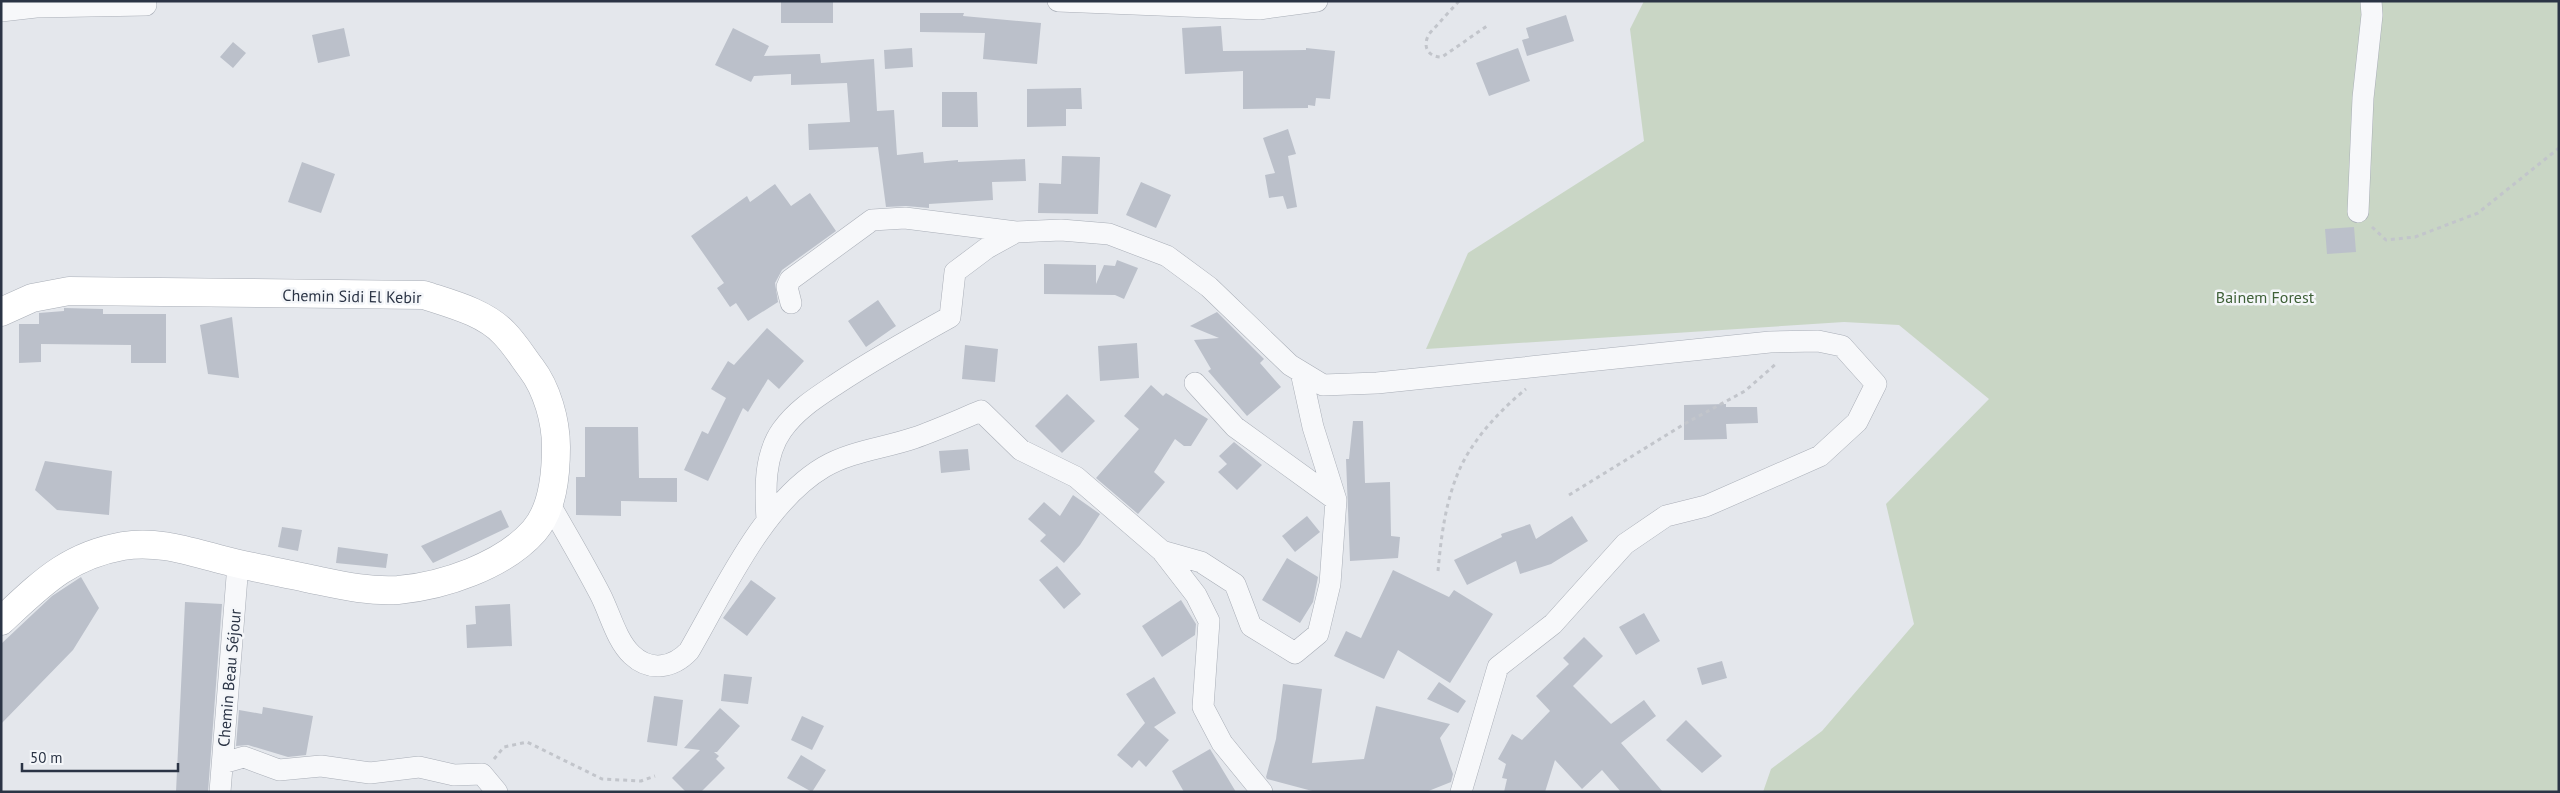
<svg xmlns="http://www.w3.org/2000/svg" width="2560" height="793" font-family="'PT Sans',sans-serif">
	<rect width="100%" height="100%" fill="#e4e7ec"/>
	<path fill="#c9d6c5" d="M 1644,1 L 2559,1 L 2559,792 L 1763,792 L 1771,769 L 1822,731 L 1914,624 L 1886,504 L 1989,399 L 1899,325 L 1844,322 L 1426,349 L 1468,253 L 1644,141 L 1630,29 Z"/>
	<path fill="#bbc0ca" d="M 781,1 L 833,1 L 833,23 L 781,23 Z
		M 920,13 L 964,13 L 963,16 L 1041,23 L 1037,64 L 983,59 L 985,33 L 920,32 Z
		M 1566,15 L 1574,41 L 1527,56 L 1522,40 L 1529,38 L 1526,28 Z
		M 1221,26 L 1223,51 L 1306,50 L 1306,48 L 1335,51 L 1330,99 L 1316,98 L 1315,106 L 1308,105 L 1308,108 L 1243,109 L 1243,71 L 1185,74 L 1182,28 Z
		M 344,28 L 350,56 L 318,63 L 312,35 Z
		M 733,28 L 769,46 L 764,56 L 820,54 L 821,63 L 874,59 L 877,111 L 894,110 L 897,155 L 923,152 L 924,163 L 958,160 L 958,162 L 1025,159 L 1026,181 L 992,182 L 993,200 L 929,204 L 929,208 L 906,206 L 886,207 L 878,147 L 809,150 L 808,124 L 850,122 L 847,83 L 791,85 L 791,74 L 754,76 L 751,82 L 715,65 Z
		M 233,42 L 246,53 L 233,68 L 220,57 Z
		M 912,48 L 913,67 L 885,69 L 884,50 Z
		M 1518,48 L 1530,81 L 1489,96 L 1476,63 Z
		M 1081,88 L 1082,109 L 1066,109 L 1066,126 L 1027,127 L 1027,89 Z
		M 942,92 L 977,92 L 978,127 L 942,127 Z
		M 1288,129 L 1296,154 L 1288,156 L 1297,207 L 1287,209 L 1283,196 L 1269,198 L 1265,175 L 1275,173 L 1263,138 Z
		M 1062,156 L 1100,157 L 1098,214 L 1038,213 L 1039,183 L 1061,184 Z
		M 302,162 L 335,174 L 321,213 L 288,202 Z
		M 1141,182 L 1171,195 L 1156,228 L 1126,215 Z
		M 775,184 L 791,206 L 810,193 L 836,231 L 782,270 L 775,283 L 778,302 L 748,321 L 736,303 L 730,307 L 717,288 L 724,283 L 691,236 L 747,196 L 750,202 Z
		M 2354,227 L 2356,252 L 2327,254 L 2325,229 Z
		M 1117,260 L 1138,268 L 1124,299 L 1115,295 L 1044,294 L 1044,264 L 1096,265 L 1096,284 L 1104,265 L 1115,266 Z
		M 878,300 L 896,326 L 866,347 L 848,321 Z
		M 64,308 L 103,309 L 103,314 L 166,314 L 166,363 L 131,363 L 131,345 L 41,344 L 41,362 L 19,363 L 19,324 L 39,324 L 39,313 L 64,311 Z
		M 1217,312 L 1264,359 L 1260,363 L 1281,387 L 1247,416 L 1208,371 L 1211,369 L 1194,340 L 1219,338 L 1190,326 Z
		M 232,317 L 239,378 L 208,374 L 200,325 Z
		M 767,328 L 804,361 L 779,389 L 768,379 L 748,412 L 743,408 L 708,481 L 684,470 L 702,431 L 708,434 L 726,398 L 711,389 L 728,361 L 734,365 Z
		M 1137,343 L 1139,378 L 1100,381 L 1098,346 Z
		M 965,345 L 998,349 L 995,382 L 962,379 Z
		M 1151,385 L 1163,396 L 1166,393 L 1208,419 L 1191,446 L 1184,446 L 1175,439 L 1154,472 L 1165,482 L 1138,514 L 1096,478 L 1139,429 L 1124,416 Z
		M 1067,394 L 1095,421 L 1062,453 L 1035,426 Z
		M 1726,404 L 1726,407 L 1757,407 L 1758,423 L 1726,424 L 1727,439 L 1684,440 L 1684,405 Z
		M 1353,421 L 1363,421 L 1365,483 L 1390,482 L 1391,536 L 1400,537 L 1398,558 L 1350,561 L 1346,459 L 1349,459 Z
		M 585,427 L 638,427 L 639,478 L 677,478 L 677,502 L 621,501 L 621,516 L 576,515 L 576,477 L 585,477 Z
		M 1234,442 L 1262,465 L 1237,490 L 1218,472 L 1227,464 L 1219,456 Z
		M 968,449 L 970,470 L 941,473 L 939,451 Z
		M 45,461 L 112,471 L 109,515 L 57,510 L 35,490 Z
		M 1073,495 L 1100,514 L 1080,545 L 1064,563 L 1040,541 L 1046,535 L 1028,519 L 1044,502 L 1060,516 Z
		M 501,510 L 509,527 L 433,563 L 421,546 Z
		M 1307,516 L 1320,532 L 1295,552 L 1282,536 Z
		M 1572,516 L 1588,541 L 1551,564 L 1520,574 L 1516,561 L 1467,585 L 1454,560 L 1502,537 L 1501,534 L 1530,524 L 1536,539 Z
		M 282,527 L 302,530 L 298,551 L 278,547 Z
		M 338,547 L 388,554 L 386,568 L 336,563 Z
		M 1287,558 L 1318,577 L 1313,602 L 1300,623 L 1262,600 Z
		M 1057,566 L 1081,594 L 1064,609 L 1039,580 Z
		M 1393,570 L 1449,597 L 1454,590 L 1493,614 L 1450,683 L 1398,650 L 1384,679 L 1334,656 L 1346,631 L 1361,638 Z
		M 81,577 L 99,608 L 73,650 L 1,724 L 1,644 L 52,596 Z
		M 751,580 L 776,598 L 747,636 L 723,618 Z
		M 1181,600 L 1196,624 L 1195,635 L 1162,657 L 1142,626 Z
		M 185,602 L 222,604 L 208,792 L 176,792 Z
		M 510,604 L 512,646 L 467,648 L 466,625 L 476,624 L 475,606 Z
		M 1644,613 L 1660,641 L 1636,655 L 1619,627 Z
		M 1584,637 L 1603,656 L 1573,686 L 1611,724 L 1644,700 L 1656,716 L 1621,743 L 1663,792 L 1621,792 L 1602,770 L 1582,789 L 1555,760 L 1545,792 L 1504,792 L 1507,779 L 1502,778 L 1506,764 L 1498,759 L 1512,734 L 1522,740 L 1550,711 L 1536,696 L 1569,664 L 1563,658 Z
		M 1722,661 L 1727,678 L 1702,685 L 1697,668 Z
		M 724,674 L 752,677 L 748,704 L 721,701 Z
		M 1154,677 L 1176,713 L 1154,727 L 1169,740 L 1146,767 L 1139,760 L 1132,768 L 1117,755 L 1145,723 L 1126,694 Z
		M 1439,682 L 1466,701 L 1458,713 L 1427,699 Z
		M 1283,684 L 1322,689 L 1312,763 L 1364,759 L 1376,706 L 1450,724 L 1440,738 L 1453,774 L 1451,782 L 1426,792 L 1316,792 L 1267,779 L 1266,777 L 1276,739 Z
		M 654,696 L 683,700 L 677,746 L 647,742 Z
		M 263,707 L 313,716 L 306,755 L 288,757 L 248,745 L 236,746 L 239,710 L 262,714 Z
		M 720,708 L 740,726 L 717,752 L 714,752 L 719,756 L 716,759 L 725,768 L 701,792 L 686,792 L 672,778 L 700,750 L 684,748 Z
		M 802,716 L 824,726 L 812,750 L 791,740 Z
		M 1686,720 L 1722,756 L 1702,773 L 1666,740 Z
		M 1210,749 L 1236,792 L 1184,792 L 1172,771 Z
		M 801,755 L 826,770 L 812,792 L 787,778 Z"/>
	<g fill="none" stroke-linecap="round" stroke-linejoin="round">
		<defs>
			<path id="street" d="M 1058,1 L 1259,9 L 1317,1
				M 1,11 L 36,7 L 146,5
				M 2358,212 L 2363,98 L 2372,15 L 2371,1
				M 791,303 L 787,287 L 790,280 L 872,220 L 905,218 L 1016,232
				M 1195,383 L 1235,427 L 1336,500
				M 549,503 C 566,533 584,563 600,594 C 610,613 616,640 632,655 C 650,672 673,668 689,651 C 724,591 763,503 824,467 C 851,451 885,448 914,438 C 937,430 959,420 981,411 L 1021,450 L 1076,477 L 1162,551 L 1196,595 L 1209,621 L 1203,707 L 1222,743 L 1262,792
				M 767,519 C 765,490 764,455 782,430 C 797,409 817,397 838,383 C 874,359 912,338 950,317 L 955,272 L 987,248 L 1016,232 L 1061,230 L 1109,234 L 1167,256 L 1209,287 L 1290,365 L 1323,385 L 1377,383 L 1770,342 L 1818,341 L 1842,346 L 1876,384 L 1857,422 L 1820,456 L 1706,506 L 1666,516 L 1625,544 L 1553,624 L 1498,667 L 1461,792
				M 1162,551 L 1201,562 L 1235,584 L 1251,626 L 1295,653 L 1318,634 L 1330,584 L 1336,500 L 1313,427 L 1301,372
				M 223,763 L 244,757 L 279,770 L 321,766 L 370,773 L 419,767 L 454,775 L 482,774 L 497,792
				M 220,792 L 238,564"/>
			<path id="secondary" d="M 1,312 L 32,298 L 69,291 L 424,295 C 451,304 484,312 504,333 C 514,343 522,356 531,368 C 547,389 556,421 556,447 C 556,475 553,509 534,531 C 503,566 443,586 398,590 C 367,592 336,584 306,578 C 278,572 250,567 223,560 C 191,552 158,540 123,546 C 67,556 41,584 1,621"/>
		</defs>
		<use href="#street" stroke="#a9aeb7" stroke-width="22"/>
		<use href="#secondary" stroke="#a9aeb7" stroke-width="29"/>
		<path stroke="#c2c5cb" stroke-width="3" stroke-dasharray="4 4" stroke-linecap="butt" d="M 1459,1 L 1429,34 C 1422,47 1428,57 1442,57 L 1487,26
			M 2372,227 L 2386,240 L 2415,237 L 2478,213 L 2559,148
			M 1569,495 L 1686,423 L 1745,391 L 1777,363
			M 1438,571 C 1441,538 1445,504 1458,473 C 1471,441 1500,410 1526,389
			M 494,759 L 504,747 L 527,742 L 602,779 L 641,781 L 655,776"/>
		<use href="#street" stroke="#f7f8fa" stroke-width="21"/>
		<use href="#secondary" stroke="#fff" stroke-width="28"/>
	</g>
	<g text-anchor="middle" stroke-width="5" stroke-linejoin="round" paint-order="stroke">
		<g font-size="16" fill="#2b3445" stroke="#f4f6f9">
			<text transform="translate(352 296) rotate(1)" y="6">Chemin Sidi El Kebir</text>
			<text transform="translate(229 678) rotate(-85)" y="6">Chemin Beau Séjour</text>
		</g>
		<g font-size="16" fill="#3f6138" stroke="#f4f6f9">
			<text x="2265" y="303">Bainem Forest</text>
		</g>
	</g>
	<rect width="2560" height="793" fill="none" stroke="#2b3445" stroke-width="5"/>
	<path d="M22 763v8h156v-8" fill="none" stroke="#2b3445" stroke-width="2.5"/>
	<text x="30" y="763" font-size="15" fill="#2b3445" stroke="#f4f6f9" stroke-width="4" paint-order="stroke">50 m</text>
</svg>
